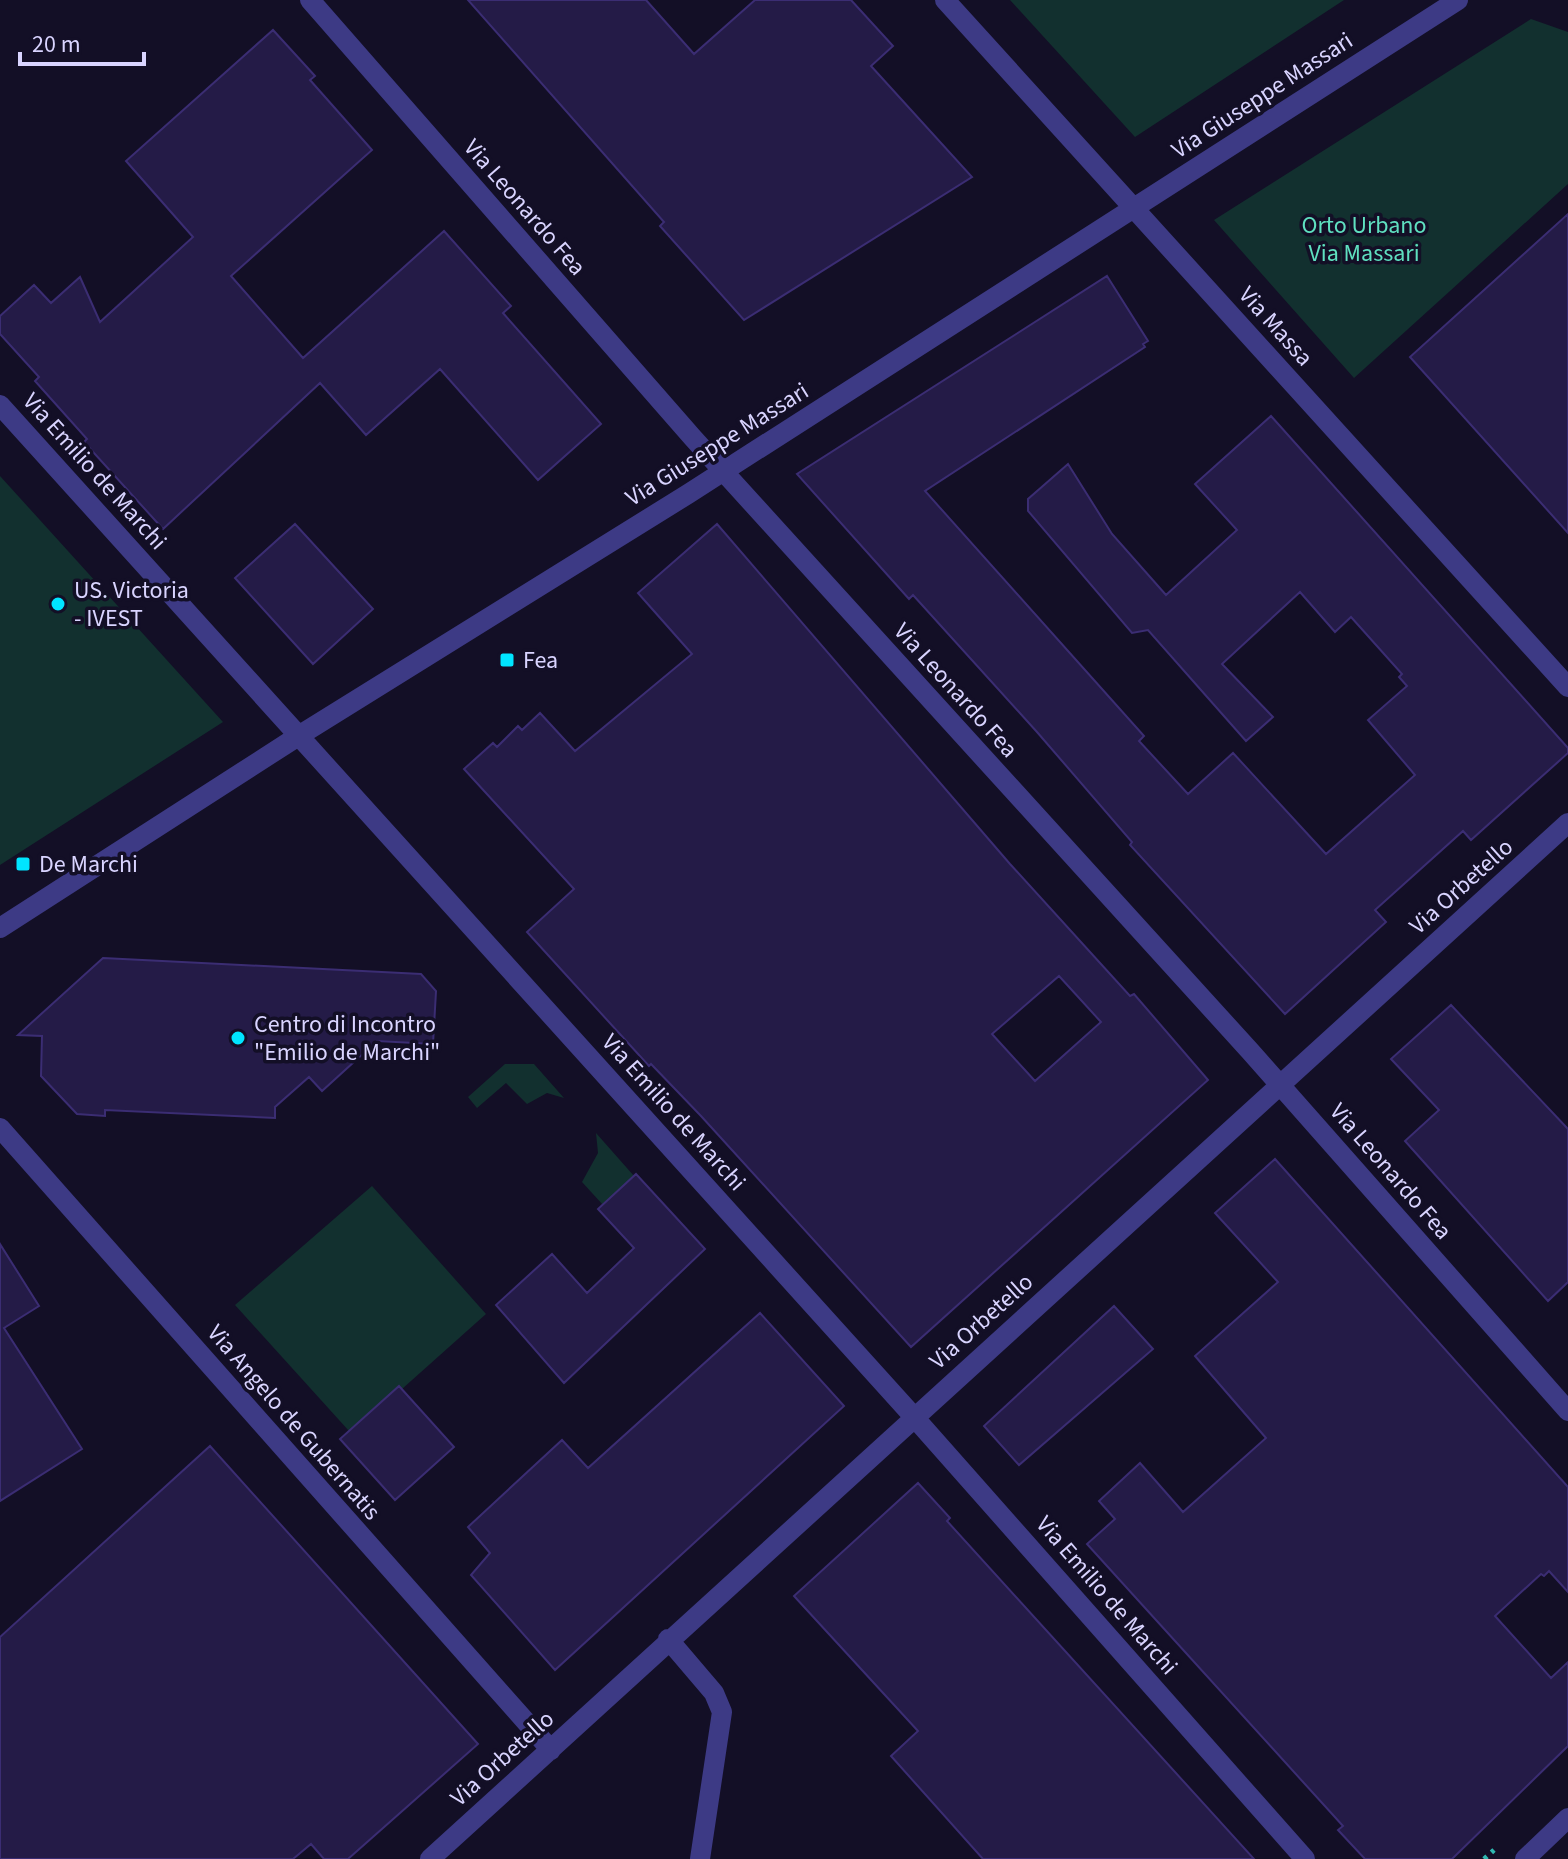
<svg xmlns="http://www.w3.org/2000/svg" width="1568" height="1859" font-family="'Source Sans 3',sans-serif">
	<rect width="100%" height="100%" fill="#130f26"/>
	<path fill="#12302f" d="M 1010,0 L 1344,0 L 1135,137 Z
		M 1531,19 L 1568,32 L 1568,184 L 1354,378 L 1214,220 Z
		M 0,476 L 223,722 L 0,865 Z
		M 505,1064 L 534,1064 L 564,1098 L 547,1093 L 527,1104 L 506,1083 L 477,1108 L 468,1097 Z
		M 596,1133 L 634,1176 L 603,1205 L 582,1182 L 598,1153 Z
		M 372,1186 L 486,1314 L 402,1389 L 349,1431 L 235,1305 Z"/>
	<path fill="#241b47" stroke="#3b2d73" stroke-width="2" fill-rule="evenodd" d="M 468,0 L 646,0 L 694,54 L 755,0 L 851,0 L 893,46 L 871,66 L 972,177 L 744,320 L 660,226 L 664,222 Z
		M 273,30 L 315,76 L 310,80 L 372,150 L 231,276 L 303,358 L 444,231 L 511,306 L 503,313 L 601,424 L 538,480 L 440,369 L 366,435 L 320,383 L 163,529 L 84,442 L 87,439 L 35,381 L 39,377 L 0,334 L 0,316 L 34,285 L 51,303 L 80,277 L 100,322 L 193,237 L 126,161 Z
		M 1568,214 L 1568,533 L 1410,357 Z
		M 1107,276 L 1148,341 L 1143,344 L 1145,347 L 925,491 L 1144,736 L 1139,741 L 1188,794 L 1233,753 L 1326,854 L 1415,775 L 1368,720 L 1407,686 L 1399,677 L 1402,674 L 1351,617 L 1335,632 L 1300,592 L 1222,664 L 1273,717 L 1246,741 L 1148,630 L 1132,633 L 1028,511 L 1028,499 L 1068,464 L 1112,534 L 1166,595 L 1237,530 L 1195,484 L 1271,416 L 1568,748 L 1568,753 L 1471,840 L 1463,831 L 1375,910 L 1386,922 L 1285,1014 L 1130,845 L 1132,842 L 1037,732 L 913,595 L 909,599 L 797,474 Z
		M 295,524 L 373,609 L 313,664 L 235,578 Z
		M 717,524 L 1010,864 L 1130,996 L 1134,994 L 1208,1080 L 911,1347 L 701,1116 L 651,1064 L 649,1066 L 527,932 L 574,889 L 464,769 L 493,743 L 497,747 L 518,726 L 522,730 L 540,713 L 575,751 L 692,654 L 638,593 ZM 1059,976 L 1101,1022 L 1035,1081 L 992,1034 Z
		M 103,958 L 421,974 L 436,991 L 433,1044 L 377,1041 L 322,1091 L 309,1077 L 275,1107 L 275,1118 L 105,1110 L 105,1116 L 77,1114 L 41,1076 L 42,1036 L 18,1035 Z
		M 1451,1005 L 1568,1129 L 1568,1282 L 1548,1301 L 1405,1141 L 1439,1110 L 1391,1059 Z
		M 1275,1159 L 1568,1487 L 1568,1592 L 1549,1571 L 1544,1576 L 1541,1574 L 1495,1616 L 1551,1678 L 1568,1662 L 1568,1746 L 1452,1859 L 1365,1859 L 1338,1830 L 1343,1826 L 1087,1544 L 1115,1519 L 1099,1501 L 1140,1463 L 1183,1512 L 1266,1438 L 1195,1356 L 1278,1282 L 1215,1213 Z
		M 636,1174 L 705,1249 L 564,1383 L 496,1305 L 552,1254 L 587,1293 L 634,1248 L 598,1209 Z
		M 0,1244 L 39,1306 L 4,1328 L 82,1449 L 0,1501 Z
		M 1114,1306 L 1153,1349 L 1019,1465 L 984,1426 Z
		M 760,1313 L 844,1406 L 555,1670 L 471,1575 L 490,1553 L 468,1527 L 562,1440 L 588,1468 Z
		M 399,1386 L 454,1447 L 395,1500 L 340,1439 Z
		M 210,1446 L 478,1744 L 348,1859 L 324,1859 L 311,1844 L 293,1859 L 0,1859 L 0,1637 Z
		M 918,1483 L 950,1518 L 947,1521 L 1254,1859 L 983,1859 L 891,1756 L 918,1731 L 794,1596 Z"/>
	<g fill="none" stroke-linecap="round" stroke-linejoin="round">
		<path stroke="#2fb8b0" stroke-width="5" stroke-dasharray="4 6" stroke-linecap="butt" d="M 1484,1859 L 1494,1850"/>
		<path stroke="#3d3a85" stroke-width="20" d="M 310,0 L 693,438 L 1250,1051 L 1568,1411
			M 945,0 L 1568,687
			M 0,405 L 914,1417 L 1305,1859
			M 0,928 L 300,735 L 688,494 L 1458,0
			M 0,1128 L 551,1750
			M 668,1639 L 714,1693 L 722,1712 L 700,1859
			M 430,1859 L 1568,823
			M 1525,1859 L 1568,1818"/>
	</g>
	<g fill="#00e5ff" stroke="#130f26" stroke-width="3">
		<circle cx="58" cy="604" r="8"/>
		<rect x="499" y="652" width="16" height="16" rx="4"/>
		<rect x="15" y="856" width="16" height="16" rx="4"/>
		<circle cx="238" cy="1038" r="8"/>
	</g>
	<g text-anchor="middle" stroke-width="7" stroke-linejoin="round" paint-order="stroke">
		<g font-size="24" fill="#d9d4ff" stroke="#130f26">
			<text transform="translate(1262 95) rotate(-33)" y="8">Via Giuseppe Massari</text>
			<text transform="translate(525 207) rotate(49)" y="8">Via Leonardo Fea</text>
			<text transform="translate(1276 326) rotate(48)" y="8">Via Massa</text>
			<text transform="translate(717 444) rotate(-32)" y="8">Via Giuseppe Massari</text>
			<text transform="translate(95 471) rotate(48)" y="8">Via Emilio de Marchi</text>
			<text transform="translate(956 690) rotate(48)" y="8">Via Leonardo Fea</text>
			<text transform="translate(1461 886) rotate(-42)" y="8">Via Orbetello</text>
			<text transform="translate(674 1112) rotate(48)" y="8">Via Emilio de Marchi</text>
			<text transform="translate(1391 1171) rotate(49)" y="8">Via Leonardo Fea</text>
			<text transform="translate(981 1321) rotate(-42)" y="8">Via Orbetello</text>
			<text transform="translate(294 1422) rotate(49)" y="8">Via Angelo de Gubernatis</text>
			<text transform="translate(1107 1595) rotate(49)" y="8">Via Emilio de Marchi</text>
			<text transform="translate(502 1758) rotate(-42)" y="8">Via Orbetello</text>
		</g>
		<g font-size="24" fill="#5fe0c0" stroke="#130f26">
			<text x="1364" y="233">Orto Urbano<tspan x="1364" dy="28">Via Massari</tspan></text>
		</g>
		<g font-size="24" fill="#d9d4ff" stroke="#130f26" text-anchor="start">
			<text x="74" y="598">US. Victoria<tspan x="74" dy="28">- IVEST</tspan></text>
			<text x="523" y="668">Fea</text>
			<text x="39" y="872">De Marchi</text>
			<text x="254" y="1032">Centro di Incontro<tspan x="254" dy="28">"Emilio de Marchi"</tspan></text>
		</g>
	</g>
	<path d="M20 52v12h124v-12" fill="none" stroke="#d9d4ff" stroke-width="4"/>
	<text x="32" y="52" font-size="24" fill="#d9d4ff" stroke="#130f26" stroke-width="6" paint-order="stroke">20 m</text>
</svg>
